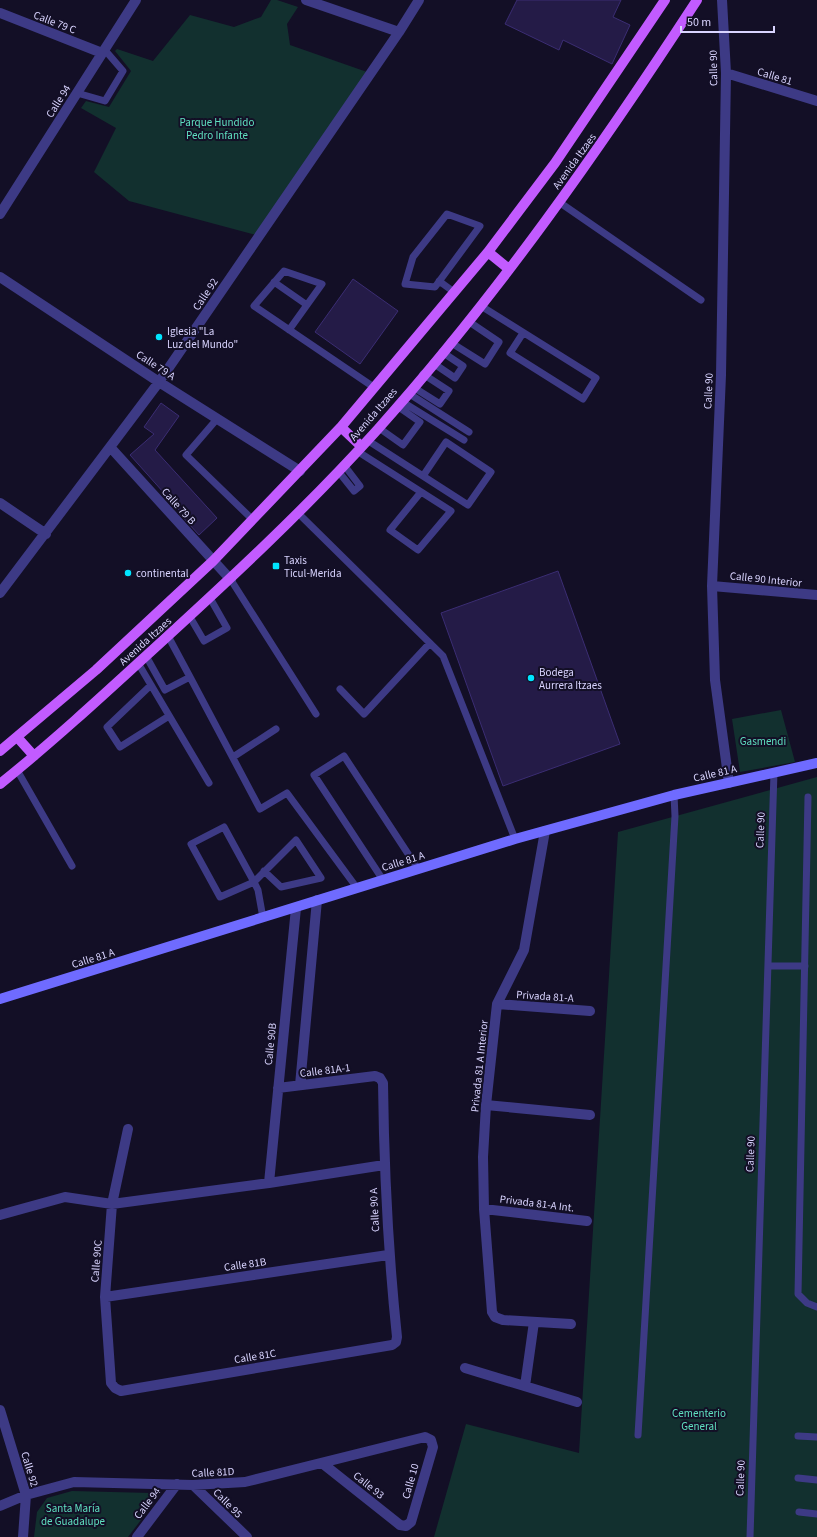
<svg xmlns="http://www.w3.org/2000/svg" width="817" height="1537" font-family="'Source Sans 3',sans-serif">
	<rect width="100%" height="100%" fill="#130f26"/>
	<path fill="#12302f" d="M 271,0 L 277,0 L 298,7 L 287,24 L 290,45 L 367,72 L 256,235 L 129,201 L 94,172 L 116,128 L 81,108 L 86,101 L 109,107 L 131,71 L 115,51 L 117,49 L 153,61 L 190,15 L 234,27 L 261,17 Z
		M 781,710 L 795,762 L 740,772 L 732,719 Z
		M 817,777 L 817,1537 L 434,1537 L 466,1424 L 579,1453 L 618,832 Z
		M 72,1491 L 151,1493 L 154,1503 L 128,1537 L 34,1537 L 37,1512 L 47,1498 Z"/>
	<path fill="#241b47" stroke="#3b2d73" d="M 517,0 L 621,0 L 613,17 L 630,25 L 612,64 L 563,40 L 559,50 L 505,24 Z
		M 353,279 L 398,311 L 360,364 L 315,332 Z
		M 161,403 L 179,416 L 155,450 L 217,518 L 199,535 L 179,513 L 181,512 L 130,455 L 154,434 L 144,427 Z
		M 558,571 L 620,744 L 503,786 L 441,613 Z"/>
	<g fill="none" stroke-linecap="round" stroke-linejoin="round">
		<path stroke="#3d3a85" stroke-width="7" d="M 77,93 L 105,101 L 123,71 L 104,49
			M 559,202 L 701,300
			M 447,214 L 480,226 L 435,287 L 405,284 L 413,257 Z
			M 439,281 L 454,292
			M 274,282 L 307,305
			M 481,306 L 596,378 L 583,399 L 510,353 L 523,333
			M 289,330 L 322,284 L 284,271 L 254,306 L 375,388
			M 450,342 L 485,364 L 499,342 L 468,321
			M 433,363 L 455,378 L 463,366 L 442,352
			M 413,387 L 440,404 L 449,391 L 423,374
			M 408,393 L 469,432
			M 401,401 L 464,440
			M 217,419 L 186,455 L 253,520
			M 379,428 L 403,445 L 420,422 L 397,406
			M 367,440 L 468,505 L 491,472 L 446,442 L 423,476
			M 357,451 L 451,511 L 418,550 L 390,530 L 421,492
			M 338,471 L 354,491 L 360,486 L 344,465
			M 298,513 L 443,656 L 515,839
			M 231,580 L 316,714
			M 190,617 L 204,641 L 227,628 L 210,598
			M 146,656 L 165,690 L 190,677 L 168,636
			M 138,663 L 209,783
			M 190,677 L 260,809 L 287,793 L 357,888
			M 151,685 L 107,727 L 120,747 L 169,716
			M 340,689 L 364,714 L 430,643
			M 233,757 L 276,729
			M 17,770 L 72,866
			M 808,797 L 798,1294 L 807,1303 L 817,1307
			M 383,880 L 314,775 L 344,756 L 418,869
			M 263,918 L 258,890 L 254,882 L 224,827 L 191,844 L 220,897 L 254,882 L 296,840 L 321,878 L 281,887 L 264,871
			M 768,966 L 805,966
			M 638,1435 L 675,816 L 674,795
			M 798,1436 L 817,1437
			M 798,1478 L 817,1480
			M 799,1512 L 817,1514
			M 750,1537 L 774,772"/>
		<path stroke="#3d3a85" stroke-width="10" d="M 306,0 L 399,32
			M 722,0 L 726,73 L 721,375 L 712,586 L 715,680 L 729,783
			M 0,13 L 102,53
			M 726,73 L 817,101
			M 0,214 L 136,0
			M 0,277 L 159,382 L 300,471
			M 111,448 L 231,580
			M 0,503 L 46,534
			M 712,586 L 817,595
			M 0,593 L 159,382 L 399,32 L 419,0
			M 545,831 L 524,950 L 497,1004 L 486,1105 L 483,1157 L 484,1209 L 492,1312 L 495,1317 L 503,1320 L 571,1324
			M 497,1004 L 590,1011
			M 300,1085 L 317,900
			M 486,1105 L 590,1115
			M 128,1129 L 112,1204 L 105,1297 L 111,1383 L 115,1388 L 121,1391 L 392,1345 L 396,1342 L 397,1337 C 388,1252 384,1168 383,1083 L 380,1078 L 375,1076 L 278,1088
			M 269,1183 L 296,908
			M 484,1209 L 587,1221
			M 0,1215 L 65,1197 L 112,1204 L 269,1183 L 384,1165
			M 105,1297 L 388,1255
			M 465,1368 L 577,1402
			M 525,1386 L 534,1322
			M 0,1410 L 26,1495 L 23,1537
			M 193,1485 L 247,1537
			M 0,1506 L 26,1495 L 74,1482 L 193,1485 L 245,1482 L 425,1437 L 431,1440 L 433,1447 L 411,1522 L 406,1526 L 400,1525 L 322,1463
			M 137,1537 L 177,1484"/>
		<path stroke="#6f6bff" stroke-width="10" d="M 0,999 L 515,839 L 674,795 L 817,763"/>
		<path stroke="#c25bff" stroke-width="10" d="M 488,252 L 509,269
			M 341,427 L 361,446
			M 17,737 L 34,756
			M 0,751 L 96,670 L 213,561 L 341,427 L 488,252 L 555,163 L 665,0
			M 0,784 C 51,743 99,699 147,655 C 227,582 306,509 378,429 C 497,296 600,149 697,0"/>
	</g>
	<g fill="#00e5ff" stroke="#130f26" stroke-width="1.5">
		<circle cx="159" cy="337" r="4"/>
		<rect x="272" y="562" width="8" height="8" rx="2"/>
		<circle cx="128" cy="573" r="4"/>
		<circle cx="531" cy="678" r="4"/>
	</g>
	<g text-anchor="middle" stroke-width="4" stroke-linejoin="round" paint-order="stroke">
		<g font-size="11" fill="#d9d4ff" stroke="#130f26">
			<text transform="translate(55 22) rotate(21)" y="4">Calle 79 C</text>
			<text transform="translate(713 68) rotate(-91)" y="4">Calle 90</text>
			<text transform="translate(775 76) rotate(17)" y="4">Calle 81</text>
			<text transform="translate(58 101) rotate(-58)" y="4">Calle 94</text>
			<text transform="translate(574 161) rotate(-54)" y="4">Avenida Itzaes</text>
			<text transform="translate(205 294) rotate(-56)" y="4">Calle 92</text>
			<text transform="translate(156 365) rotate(33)" y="4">Calle 79 A</text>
			<text transform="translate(708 391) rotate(-88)" y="4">Calle 90</text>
			<text transform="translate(373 414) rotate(-49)" y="4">Avenida Itzaes</text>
			<text transform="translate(179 506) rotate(48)" y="4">Calle 79 B</text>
			<text transform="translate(766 579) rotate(6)" y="4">Calle 90 Interior</text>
			<text transform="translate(145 641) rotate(-42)" y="4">Avenida Itzaes</text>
			<text transform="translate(715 773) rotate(-13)" y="4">Calle 81 A</text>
			<text transform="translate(760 830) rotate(-88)" y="4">Calle 90</text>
			<text transform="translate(403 861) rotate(-17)" y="4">Calle 81 A</text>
			<text transform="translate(93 958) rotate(-17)" y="4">Calle 81 A</text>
			<text transform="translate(545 996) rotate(4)" y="4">Privada 81-A</text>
			<text transform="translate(270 1044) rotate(-84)" y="4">Calle 90B</text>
			<text transform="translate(479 1066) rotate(-84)" y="4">Privada 81 A Interior</text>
			<text transform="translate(325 1070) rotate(-7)" y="4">Calle 81A-1</text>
			<text transform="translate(750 1154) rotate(-88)" y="4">Calle 90</text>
			<text transform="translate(537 1203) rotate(7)" y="4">Privada 81-A Int.</text>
			<text transform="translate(374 1210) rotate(-93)" y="4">Calle 90 A</text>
			<text transform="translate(96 1261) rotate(-85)" y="4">Calle 90C</text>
			<text transform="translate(245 1264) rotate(-8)" y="4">Calle 81B</text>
			<text transform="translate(255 1356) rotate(-9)" y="4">Calle 81C</text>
			<text transform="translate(30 1469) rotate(73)" y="4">Calle 92</text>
			<text transform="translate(213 1472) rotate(-3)" y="4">Calle 81D</text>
			<text transform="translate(740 1478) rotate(-88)" y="4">Calle 90</text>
			<text transform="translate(410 1481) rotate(-74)" y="4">Calle 10</text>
			<text transform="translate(369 1485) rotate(39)" y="4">Calle 93</text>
			<text transform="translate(147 1503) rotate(-53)" y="4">Calle 94</text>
			<text transform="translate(228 1503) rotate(45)" y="4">Calle 95</text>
		</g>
		<g font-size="11" fill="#5fe0c0" stroke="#130f26">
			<text x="217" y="126">Parque Hundido<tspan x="217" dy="13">Pedro Infante</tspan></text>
			<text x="763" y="745">Gasmendi</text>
			<text x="699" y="1417">Cementerio<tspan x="699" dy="13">General</tspan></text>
			<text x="73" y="1512">Santa María<tspan x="73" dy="13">de Guadalupe</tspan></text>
		</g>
		<g font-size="11" fill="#d9d4ff" stroke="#130f26" text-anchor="start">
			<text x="167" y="335">Iglesia "La<tspan x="167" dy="13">Luz del Mundo"</tspan></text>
			<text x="284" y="564">Taxis<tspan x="284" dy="13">Ticul-Merida</tspan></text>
			<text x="136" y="577">continental</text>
			<text x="539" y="676">Bodega<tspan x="539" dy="13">Aurrera Itzaes</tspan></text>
		</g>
	</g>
	<path d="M681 26v6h93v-6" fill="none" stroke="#d9d4ff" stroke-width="2"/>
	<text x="687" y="26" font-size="12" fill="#d9d4ff" stroke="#130f26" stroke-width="3" paint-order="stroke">50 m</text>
</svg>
